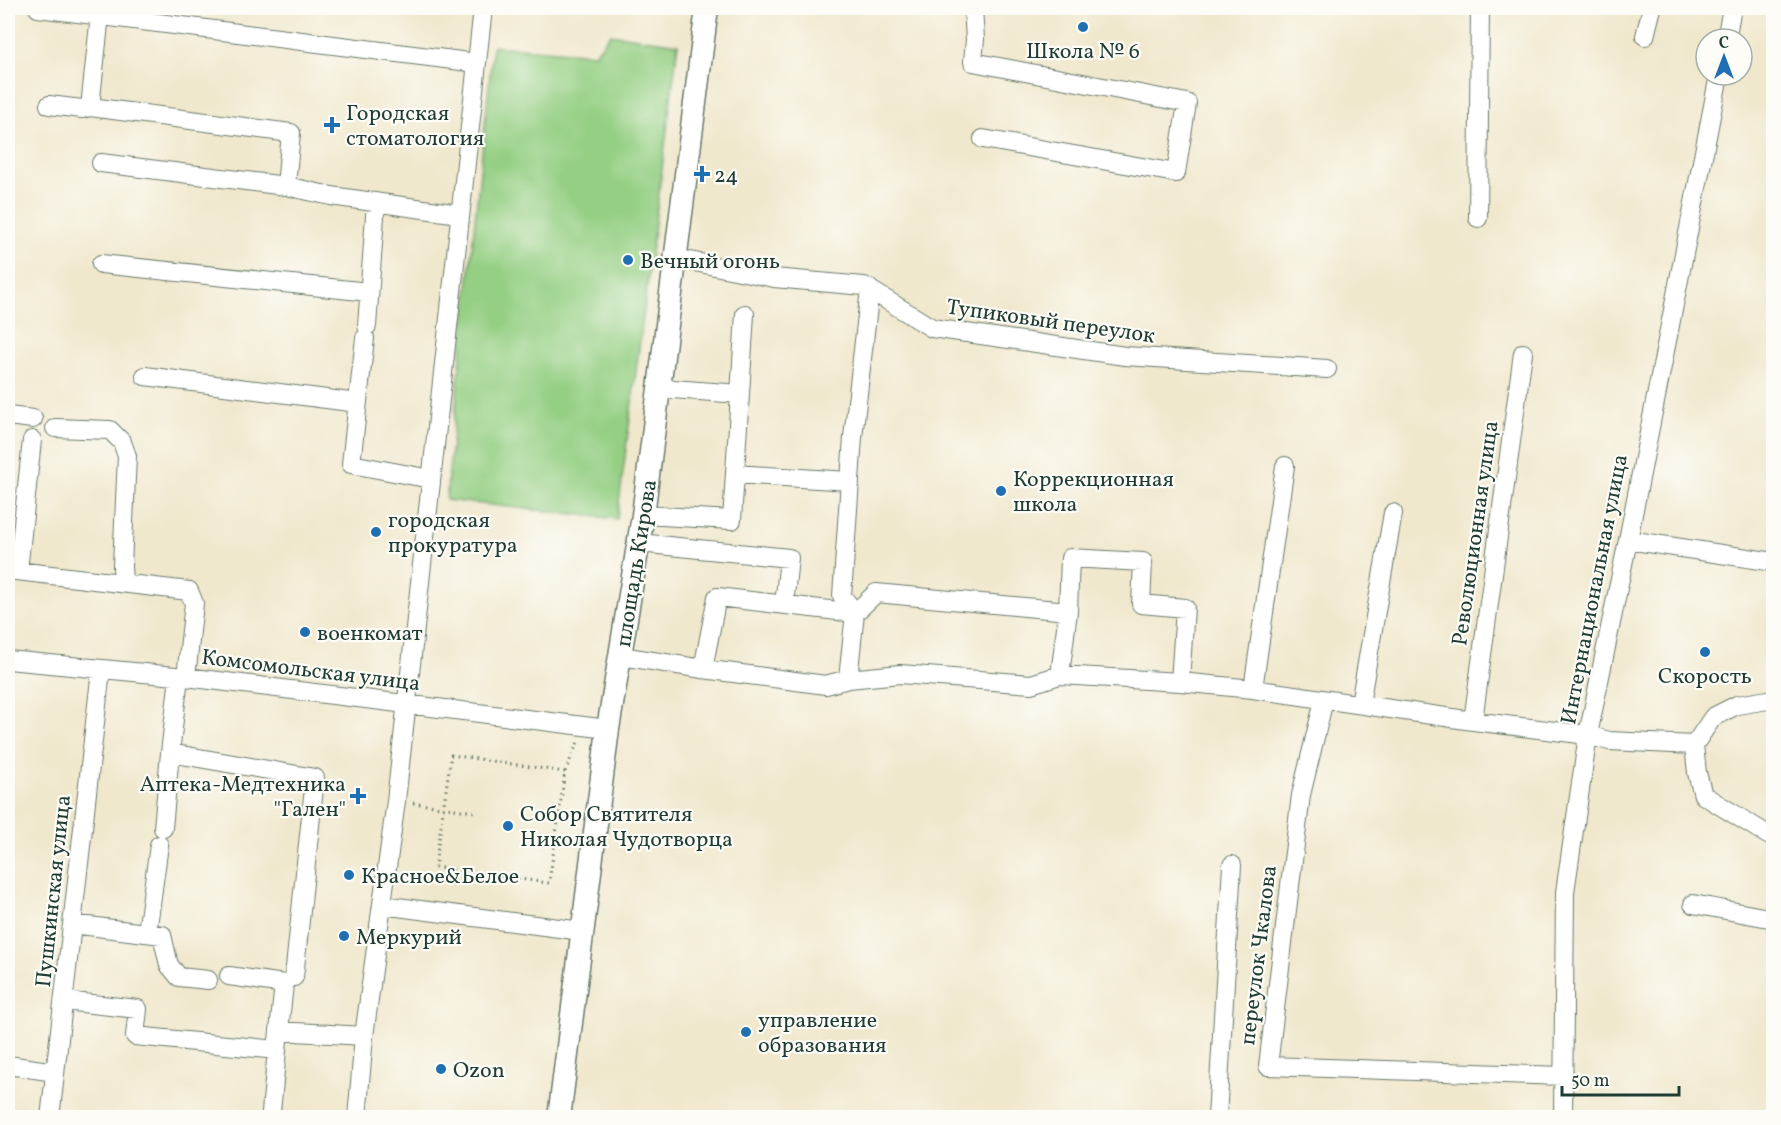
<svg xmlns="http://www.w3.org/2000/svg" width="1781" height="1125" font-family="Vollkorn,serif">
	<rect width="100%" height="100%" fill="#fdfcf7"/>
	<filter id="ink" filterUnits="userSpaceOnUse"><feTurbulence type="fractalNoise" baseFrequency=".0167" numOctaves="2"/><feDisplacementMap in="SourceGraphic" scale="12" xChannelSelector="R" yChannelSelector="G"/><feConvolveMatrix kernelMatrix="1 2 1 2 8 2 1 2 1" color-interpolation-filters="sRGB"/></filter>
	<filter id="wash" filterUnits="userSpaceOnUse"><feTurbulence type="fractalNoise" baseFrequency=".008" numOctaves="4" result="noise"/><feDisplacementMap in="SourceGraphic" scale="24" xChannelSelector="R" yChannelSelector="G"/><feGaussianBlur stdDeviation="1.35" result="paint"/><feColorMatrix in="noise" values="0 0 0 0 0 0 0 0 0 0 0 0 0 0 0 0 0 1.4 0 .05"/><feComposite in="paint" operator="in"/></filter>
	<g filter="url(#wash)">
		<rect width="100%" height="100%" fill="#f0e8cd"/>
		<path fill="#94cf83" stroke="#5a865c" stroke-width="1.5" d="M 610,34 L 678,44 L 617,519 L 446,500 L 493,46 L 595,54 Z"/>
	</g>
	<g filter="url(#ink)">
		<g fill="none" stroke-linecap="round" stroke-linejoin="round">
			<defs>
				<path id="minor" d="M 38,8 L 477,63
					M 973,8 L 975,39 L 973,62 L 1187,103 L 1176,173 L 983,139
					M 100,15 L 90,107 L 291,133 L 286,186
					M 1645,36 L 1652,8
					M 1726,39 L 1732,8
					M 49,105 L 82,109 L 90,107
					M 101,163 L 286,186 L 331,196 L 459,214
					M 1478,218 L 1480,8
					M 675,258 L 774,278 L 864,286 L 932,328 L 1125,356 L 1327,369
					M 101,264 L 369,292
					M 367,326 L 376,202
					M 365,338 L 351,464 L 431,479
					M 145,376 L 358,403
					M 740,394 L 745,314
					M 8,416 L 33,419
					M 55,428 L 110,430 L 122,442 L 127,456 L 122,566 L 123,582
					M 735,474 L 850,481
					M 643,515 L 732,520 L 740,394 L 659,388
					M 1628,540 L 1774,562
					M 639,543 L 789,558 L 784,605
					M 8,570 L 189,591 L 194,603 L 186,677
					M 18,571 L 32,440
					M 621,656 L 703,669 L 826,685 L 848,679 L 900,674 L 1031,684 L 1060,675 L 1180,682 L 1253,689 L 1473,721 L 1588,735 L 1609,741 L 1694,745 L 1713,717 L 1737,705 L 1774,699
					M 8,660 L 186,677 L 608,729
					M 703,669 L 717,597 L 855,613 L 876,593 L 1068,611
					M 1060,675 L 1068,611 L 1070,558 L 1143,562 L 1141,604 L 1185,608 L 1180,682
					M 179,677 L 170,753 L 315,778 L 294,977
					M 848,679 L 855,613 L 842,596 L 853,437 L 870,289
					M 1253,689 L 1285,466
					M 1324,700 L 1301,795 L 1268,1066 L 1565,1076
					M 1360,704 L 1393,513
					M 1473,721 L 1523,353
					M 1694,745 L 1697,773 L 1703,795 L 1768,835 L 1774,835
					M 163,828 L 170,753
					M 1693,904 L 1774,919
					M 382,905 L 582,931
					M 72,924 L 162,935 L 169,965 L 179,977 L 208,980
					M 147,933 L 159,845
					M 229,976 L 284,984 L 279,1031
					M 64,1001 L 138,1009 L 135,1036 L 277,1050 L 279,1031 L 364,1036
					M 8,1065 L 55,1072
					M 271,1112 L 277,1050
					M 50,1118 L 101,670
					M 357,1118 L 364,1036 L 396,801 L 483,8
					M 1217,1118 L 1232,865
					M 1563,1118 L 1565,892 L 1588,735 L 1628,540 L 1719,75"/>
				<path id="major" d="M 559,1118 L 608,729 L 643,515 L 707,8"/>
			</defs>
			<use href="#minor" stroke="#68796a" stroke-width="20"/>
			<use href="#major" stroke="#68796a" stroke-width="25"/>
			<path stroke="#68796a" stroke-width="3" stroke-dasharray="1.5 4.5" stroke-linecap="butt" d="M 565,772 L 451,755 L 435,867 L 549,883 L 565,772 L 578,742
				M 413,803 L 475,812"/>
			<use href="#minor" stroke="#fff" stroke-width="18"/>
			<use href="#major" stroke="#fff" stroke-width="22"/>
		</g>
	</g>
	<g fill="#1f6fb2" stroke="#fdfcf7" stroke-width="2">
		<circle cx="1083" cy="27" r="6"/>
		<path d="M329 116h6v6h6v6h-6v6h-6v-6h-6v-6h6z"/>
		<path d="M699 165h6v6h6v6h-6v6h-6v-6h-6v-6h6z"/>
		<circle cx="628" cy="260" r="6"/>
		<circle cx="1001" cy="491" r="6"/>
		<circle cx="376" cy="532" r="6"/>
		<circle cx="305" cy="632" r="6"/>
		<circle cx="1705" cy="652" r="6"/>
		<path d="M355 787h6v6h6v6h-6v6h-6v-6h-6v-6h6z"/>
		<circle cx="508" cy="826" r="6"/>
		<circle cx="349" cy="875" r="6"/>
		<circle cx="344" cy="936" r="6"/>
		<circle cx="746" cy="1032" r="6"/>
		<circle cx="441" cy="1069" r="6"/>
	</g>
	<g text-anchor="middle" stroke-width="4.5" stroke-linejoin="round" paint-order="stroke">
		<g font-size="22" fill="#1f3d34" stroke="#fdfcf7" text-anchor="start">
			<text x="1083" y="58" text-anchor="middle">Школа № 6</text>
			<text x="346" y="120">Городская<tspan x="346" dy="25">стоматология</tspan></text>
			<text x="714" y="182">24</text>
			<text x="640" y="268">Вечный огонь</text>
			<text x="1013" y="486">Коррекционная<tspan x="1013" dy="25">школа</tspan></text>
			<text x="388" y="527">городская<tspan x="388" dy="25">прокуратура</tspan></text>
			<text x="317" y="640">военкомат</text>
			<text x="1705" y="683" text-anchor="middle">Скорость</text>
			<text x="346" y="791" text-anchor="end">Аптека-Медтехника<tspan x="346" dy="25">"Гален"</tspan></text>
			<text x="520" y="821">Собор Святителя<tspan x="520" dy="25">Николая Чудотворца</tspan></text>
			<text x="361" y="883">Красное&amp;Белое</text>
			<text x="356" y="944">Меркурий</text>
			<text x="758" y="1027">управление<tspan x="758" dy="25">образования</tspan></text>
			<text x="453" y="1077">Ozon</text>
		</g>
		<g font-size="22" fill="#1f3d34" stroke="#fdfcf7">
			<text transform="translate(1051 320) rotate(8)" y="8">Тупиковый переулок</text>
			<text transform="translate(1474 533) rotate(-82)" y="8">Революционная улица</text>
			<text transform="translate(635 563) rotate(-81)" y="8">площадь Кирова</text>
			<text transform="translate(1593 589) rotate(-79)" y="8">Интернациональная улица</text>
			<text transform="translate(311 669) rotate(7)" y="8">Комсомольская улица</text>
			<text transform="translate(52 891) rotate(-84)" y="8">Пушкинская улица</text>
			<text transform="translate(1257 955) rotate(-83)" y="8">переулок Чкалова</text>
		</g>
	</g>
	<rect width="1781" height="1125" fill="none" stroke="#fdfcf7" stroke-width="30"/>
	<g transform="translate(1724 57)"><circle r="28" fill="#fdfcf7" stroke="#a4b0a9" stroke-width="1.5"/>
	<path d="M0-4.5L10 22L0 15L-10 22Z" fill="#1f6fb2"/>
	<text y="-9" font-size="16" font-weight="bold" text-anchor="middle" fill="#1f3d34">С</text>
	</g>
	<path d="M1562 1086v9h117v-9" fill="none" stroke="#1f3d34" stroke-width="3"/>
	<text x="1571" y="1086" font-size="18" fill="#1f3d34" stroke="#fdfcf7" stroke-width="4.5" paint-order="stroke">50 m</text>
</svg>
